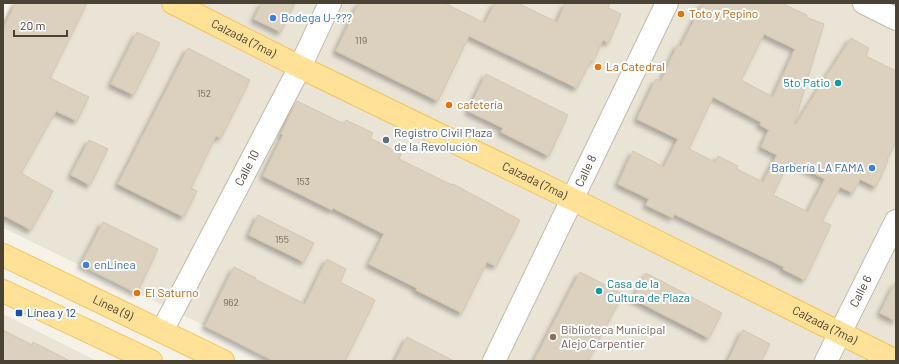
<svg xmlns="http://www.w3.org/2000/svg" width="899" height="364" font-family="Barlow,sans-serif">
	<defs>
		<filter id="shadow"><feDropShadow dx="-3.5" dy="3.5" stdDeviation="2" flood-color="#0004"/></filter>
	</defs>
	<rect width="100%" height="100%" fill="#f6f2e8"/>
	<path fill="#eae4d6" d="M 12,3 L 896,3 L 896,361 L 278,361 L 3,228 L 3,22 Z
		M 3,314 L 97,361 L 3,361 Z"/>
	<path fill="#dcd1bf" stroke="#d5c6ae" fill-rule="evenodd" filter="url(#shadow)" d="M 16,3 L 87,3 L 50,78 L 89,97 L 77,121 L 56,111 L 21,173 L 53,191 L 31,230 L 3,215 L 3,29 Z
		M 262,3 L 295,3 L 281,32 L 254,19 Z
		M 359,3 L 444,3 L 485,23 L 495,3 L 517,3 L 557,22 L 566,3 L 610,3 L 608,8 L 621,14 L 609,43 L 603,40 L 593,62 L 591,60 L 577,88 L 469,36 L 438,101 L 336,51 Z
		M 703,3 L 781,3 L 807,15 L 806,17 L 824,24 L 794,124 L 796,124 L 851,38 L 869,48 L 866,56 L 896,71 L 896,141 L 887,160 L 888,161 L 876,187 L 860,179 L 853,193 L 840,187 L 822,221 L 831,225 L 805,280 L 783,269 L 784,267 L 674,214 L 673,218 L 646,205 L 649,199 L 618,184 L 633,151 L 664,167 L 678,139 L 637,119 L 656,79 L 661,81 L 678,44 L 681,46 ZM 764,34 L 795,49 L 773,97 L 741,80 ZM 713,97 L 761,122 L 760,125 L 769,130 L 761,147 L 777,155 L 763,182 L 737,169 L 738,166 L 718,156 L 715,162 L 689,149 ZM 789,161 L 825,179 L 808,212 L 773,195 Z
		M 137,32 L 160,43 L 134,95 L 111,84 Z
		M 188,48 L 250,80 L 221,138 L 216,136 L 191,188 L 197,191 L 184,217 L 118,184 Z
		M 486,74 L 568,115 L 549,156 L 501,132 L 503,128 L 468,111 Z
		M 297,101 L 344,124 L 346,120 L 373,133 L 370,138 L 401,154 L 399,159 L 452,185 L 453,184 L 520,220 L 496,266 L 487,262 L 462,313 L 416,290 L 417,288 L 369,264 L 384,234 L 333,208 L 332,210 L 263,176 L 283,135 L 281,134 Z
		M 89,140 L 108,149 L 90,185 L 71,175 Z
		M 258,215 L 314,243 L 304,262 L 249,235 Z
		M 103,222 L 158,249 L 137,293 L 81,265 Z
		M 327,259 L 346,269 L 340,282 L 375,300 L 345,361 L 274,361 L 205,326 L 234,267 L 256,278 L 255,279 L 305,304 Z
		M 580,272 L 623,294 L 588,361 L 534,361 Z
		M 646,273 L 722,313 L 709,338 L 633,299 Z
		M 896,281 L 896,321 L 880,313 Z
		M 3,330 L 32,345 L 33,342 L 70,361 L 3,361 Z
		M 743,330 L 770,344 L 761,361 L 728,361 Z
		M 407,337 L 454,361 L 395,361 Z"/>
	<g fill="none" stroke-linecap="round" stroke-linejoin="round">
		<defs>
			<g id="minor">
				<path d="M 864,3 L 896,19"/>
				<path id="s1" d="M 162,331 L 300,67 L 330,3"/>
				<path id="s2" d="M 494,361 L 667,3"/>
				<path id="s3" d="M 826,361 L 896,221"/>
			</g>
			<g id="major">
				<path id="s4" d="M 173,3 L 300,67 L 572,199 L 896,361"/>
				<path id="s5" d="M 3,255 L 223,361"/>
				<path d="M 3,291 L 151,361"/>
			</g>
		</defs>
		<use href="#minor" stroke="#c3baa9" stroke-width="24"/>
		<use href="#major" stroke="#f2c45a" stroke-width="24"/>
		<use href="#minor" stroke="#fff" stroke-width="22"/>
		<use href="#major" stroke="#ffe298" stroke-width="22"/>
	</g>
	<g fill="#e8710a" stroke="#fff" stroke-width="1.5">
		<circle cx="681" cy="14" r="4"/>
		<circle cx="598" cy="67" r="4"/>
		<circle cx="449" cy="105" r="4"/>
		<circle cx="137" cy="293" r="4"/>
	</g>
	<g fill="#3f7fe0" stroke="#fff" stroke-width="1.5">
		<circle cx="273" cy="18" r="4"/>
		<circle cx="872" cy="168" r="4"/>
		<circle cx="86" cy="265" r="4"/>
	</g>
	<g fill="#0f9aa8" stroke="#fff" stroke-width="1.5">
		<circle cx="838" cy="83" r="4"/>
		<circle cx="599" cy="291" r="4"/>
	</g>
	<circle fill="#5c6f8a" stroke="#fff" stroke-width="1.5" cx="386" cy="140" r="4"/>
	<rect fill="#1a4fb4" stroke="#fff" stroke-width="1.5" x="15" y="309" width="8" height="8" rx="2"/>
	<circle fill="#8d6e63" stroke="#fff" stroke-width="1.5" cx="553" cy="337" r="4"/>
	<g text-anchor="middle" stroke-width="4" stroke-linejoin="round" paint-order="stroke">
		<g font-size="10" fill="#6f6658">
			<text x="361" y="44">119</text>
			<text x="204" y="97">152</text>
			<text x="303" y="185">153</text>
			<text x="282" y="243">155</text>
			<text x="231" y="306">962</text>
		</g>
		<g font-size="12" fill="#c56008" stroke="#fff" text-anchor="start">
			<text x="689" y="18">Toto y Pepino</text>
			<text x="606" y="71">La Catedral</text>
			<text x="457" y="109">cafetería</text>
			<text x="145" y="297">El Saturno</text>
		</g>
		<g font-size="12" fill="#366cbe" stroke="#fff" text-anchor="start">
			<text x="281" y="22">Bodega U-???</text>
			<text x="864" y="172" text-anchor="end">Barbería LA FAMA</text>
			<text x="94" y="269">enLinea</text>
		</g>
		<g font-size="12" fill="#4b4236" stroke="#fff">
			<text dy="4" stroke="none"><textPath href="#s4" startOffset="79">Calzada (7ma)</textPath></text>
			<text dy="4" stroke="none"><textPath href="#s1" startOffset="184">Calle 10</textPath></text>
			<text dy="4" stroke="none"><textPath href="#s2" startOffset="211">Calle 8</textPath></text>
			<text dy="4" stroke="none"><textPath href="#s4" startOffset="403">Calzada (7ma)</textPath></text>
			<text dy="4" stroke="none"><textPath href="#s3" startOffset="78">Calle 6</textPath></text>
			<text dy="4" stroke="none"><textPath href="#s5" startOffset="122">Línea (9)</textPath></text>
			<text dy="4" stroke="none"><textPath href="#s4" startOffset="727">Calzada (7ma)</textPath></text>
		</g>
		<g font-size="12" fill="#0d838f" stroke="#fff" text-anchor="end">
			<text x="830" y="87">5to Patio</text>
			<text x="607" y="288" text-anchor="start">Casa de la<tspan x="607" dy="14">Cultura de Plaza</tspan></text>
		</g>
		<g font-size="12" fill="#4e5e75" stroke="#fff" text-anchor="start">
			<text x="394" y="137">Registro Civil Plaza<tspan x="394" dy="14">de la Revolución</tspan></text>
		</g>
		<g font-size="12" fill="#164399" stroke="#fff" text-anchor="start">
			<text x="27" y="317">Línea y 12</text>
		</g>
		<g font-size="12" fill="#785e54" stroke="#fff" text-anchor="start">
			<text x="561" y="334">Biblioteca Municipal<tspan x="561" dy="14">Alejo Carpentier</tspan></text>
		</g>
	</g>
	<rect width="899" height="364" fill="none" stroke="#4b4236" stroke-width="8"/>
	<path d="M14 30v6h53v-6" fill="none" stroke="#4b4236" stroke-width="2"/>
	<text x="20" y="30" font-size="12" fill="#4b4236" stroke="#ffffff" stroke-width="3" paint-order="stroke">20 m</text>
</svg>
